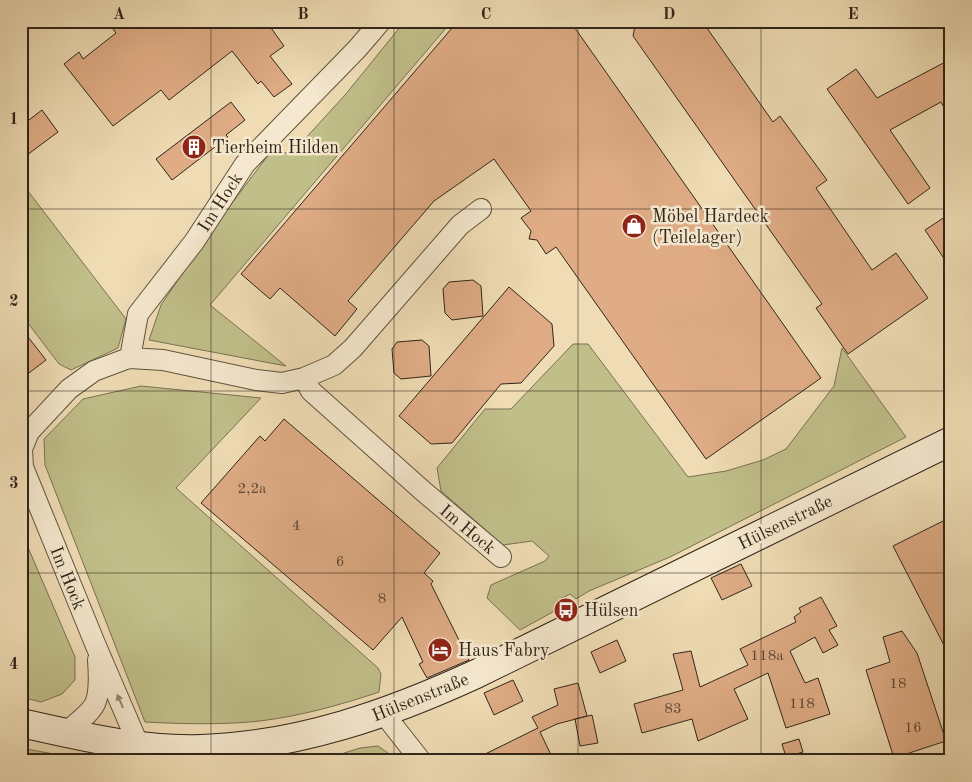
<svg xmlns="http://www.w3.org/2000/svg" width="972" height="782" font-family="'Old Standard TT',serif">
	<rect width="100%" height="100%" fill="#efdcb4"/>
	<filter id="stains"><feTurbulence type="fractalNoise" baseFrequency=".004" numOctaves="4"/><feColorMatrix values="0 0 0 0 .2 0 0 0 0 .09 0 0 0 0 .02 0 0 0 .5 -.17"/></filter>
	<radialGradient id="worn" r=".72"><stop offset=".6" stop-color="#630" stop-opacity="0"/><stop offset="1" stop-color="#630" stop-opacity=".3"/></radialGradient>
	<path fill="#c0be89" stroke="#787252" d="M 405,21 L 452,21 L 210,305 L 286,366 L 149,340 L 161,305 L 214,227 L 269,154 L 293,152 L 345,95 Z
		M 21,182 L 126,319 L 118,348 L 71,370 L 59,364 L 21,314 Z
		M 573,344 L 588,344 L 688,477 L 726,471 L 763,460 L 786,449 L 834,386 L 842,348 L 906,437 L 670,557 L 589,591 L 576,599 L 570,594 L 557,601 L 560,608 L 520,630 L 487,598 L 491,585 L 545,561 L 549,556 L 532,541 L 503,545 L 441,491 L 437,468 L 485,409 L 511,409 Z
		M 141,386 L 261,398 L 176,488 L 378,668 L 381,674 L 379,692 C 341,705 300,716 260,721 C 222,725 183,724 145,722 L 45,465 L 44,439 L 83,399 Z
		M 21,531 L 75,657 L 75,680 L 62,694 L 41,702 L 21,697 Z
		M 378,746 L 388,753 L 394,761 L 319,761 L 360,748 Z
		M 21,748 L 92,761 L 21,761 Z"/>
	<path fill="#dfac85" stroke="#31251a" d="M 107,21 L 266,21 L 284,46 L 270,56 L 292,84 L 274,97 L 261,81 L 258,84 L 232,51 L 169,100 L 161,90 L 113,126 L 64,64 L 79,52 L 83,59 L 116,33 Z
		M 458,21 L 570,21 L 821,378 L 706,459 L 556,247 L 546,254 L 537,240 L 529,239 L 531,231 L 521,218 L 531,211 L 494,159 L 434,201 L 348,301 L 357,309 L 335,336 L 280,288 L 270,299 L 241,274 Z
		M 636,21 L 702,21 L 773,122 L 780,116 L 827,180 L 816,188 L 872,270 L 896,253 L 928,298 L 848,354 L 816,308 L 822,304 L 633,36 Z
		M 951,59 L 951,121 L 941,102 L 890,130 L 930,188 L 908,204 L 827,89 L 856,69 L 877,98 Z
		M 231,102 L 245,120 L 226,135 L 228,137 L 172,180 L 156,159 Z
		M 42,110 L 58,132 L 27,155 L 21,147 L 21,126 Z
		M 951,213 L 951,269 L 925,230 Z
		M 473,280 L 481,286 L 483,316 L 452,320 L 445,313 L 443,289 L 449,282 Z
		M 509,287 L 552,324 L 554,346 L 521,383 L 501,384 L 452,443 L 431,444 L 399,416 Z
		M 21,328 L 46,360 L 21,379 Z
		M 422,340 L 429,346 L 431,376 L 401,379 L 394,373 L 392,349 L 397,342 Z
		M 284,419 L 440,553 L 424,573 L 433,581 L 431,584 L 469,660 L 427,678 L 419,664 L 423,662 L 402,617 L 373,650 L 201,503 L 260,436 L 265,441 Z
		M 951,517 L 951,659 L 893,546 Z
		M 741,564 L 752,586 L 722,600 L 711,578 Z
		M 821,597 L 837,626 L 829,630 L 838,645 L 823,653 L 815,637 L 790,651 L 805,683 L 818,678 L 830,714 L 786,728 L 768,673 L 734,689 L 748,719 L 698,741 L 692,719 L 642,733 L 634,704 L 683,690 L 673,654 L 691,651 L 700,687 L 748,665 L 740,649 L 796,622 L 794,617 L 801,612 L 799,608 Z
		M 902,631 L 917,653 L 946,741 L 894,758 L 866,670 L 890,662 L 883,637 Z
		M 617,640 L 626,661 L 600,673 L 591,652 Z
		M 513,680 L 523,701 L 494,715 L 484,693 Z
		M 578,683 L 587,716 L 557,724 L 540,732 L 554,761 L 471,761 L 538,728 L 532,717 L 558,705 L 554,689 Z
		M 592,715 L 598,743 L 580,746 L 575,719 Z
		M 799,739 L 803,752 L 786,757 L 782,744 Z"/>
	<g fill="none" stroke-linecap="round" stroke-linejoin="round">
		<defs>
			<path id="street" d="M 130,358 L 138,314 L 194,242 L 245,164 L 357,49 L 381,21
				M 304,378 L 311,391 L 423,491 L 501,557
				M 384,714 L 421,761
				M 65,733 C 74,725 93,712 96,701 C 100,689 99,673 98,660
				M 139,746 L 96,646 L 23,467 L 22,449 L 29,432 L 69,389 L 94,371 L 126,359 L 130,358 L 163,360 L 256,380 L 282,383 L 304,378 L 334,365 L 353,348 L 460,225 L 481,209"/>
			<path id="secondary" d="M 21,723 C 79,736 141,751 201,749 C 298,746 389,714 476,674 L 951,441"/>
		</defs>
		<use href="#street" stroke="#605340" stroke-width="22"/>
		<use href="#secondary" stroke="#31251a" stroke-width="30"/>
		<use href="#street" stroke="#f5e8ce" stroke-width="20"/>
		<use href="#secondary" stroke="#f5e8ce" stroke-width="28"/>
	</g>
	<defs><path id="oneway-solid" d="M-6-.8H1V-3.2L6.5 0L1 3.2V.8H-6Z" transform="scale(1.25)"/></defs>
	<use fill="#938674" href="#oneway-solid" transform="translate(120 701) rotate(-114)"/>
	<path fill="none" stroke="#31251a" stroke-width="1" stroke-opacity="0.55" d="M 211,21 L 211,761M 394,21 L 394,761M 578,21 L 578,761M 761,21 L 761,761M 21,209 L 951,209M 21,391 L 951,391M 21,573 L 951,573"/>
	<defs>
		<symbol id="building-disc" viewBox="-11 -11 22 22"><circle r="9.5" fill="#8f2418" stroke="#f5e8ce"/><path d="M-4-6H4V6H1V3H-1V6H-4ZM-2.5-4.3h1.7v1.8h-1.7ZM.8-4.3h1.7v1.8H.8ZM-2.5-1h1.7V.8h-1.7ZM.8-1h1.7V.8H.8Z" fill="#fff"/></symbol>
		<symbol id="shop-disc" viewBox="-11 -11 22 22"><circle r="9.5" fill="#8f2418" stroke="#f5e8ce"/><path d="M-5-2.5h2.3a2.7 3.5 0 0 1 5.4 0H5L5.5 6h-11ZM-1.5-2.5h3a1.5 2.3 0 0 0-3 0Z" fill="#fff"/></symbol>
		<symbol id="bus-disc" viewBox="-11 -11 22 22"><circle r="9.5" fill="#8f2418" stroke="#f5e8ce"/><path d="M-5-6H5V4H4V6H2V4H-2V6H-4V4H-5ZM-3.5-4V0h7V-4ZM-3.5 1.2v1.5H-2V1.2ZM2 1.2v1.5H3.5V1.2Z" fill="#fff"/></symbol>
		<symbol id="hotel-disc" viewBox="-11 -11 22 22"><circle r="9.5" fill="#8f2418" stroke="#f5e8ce"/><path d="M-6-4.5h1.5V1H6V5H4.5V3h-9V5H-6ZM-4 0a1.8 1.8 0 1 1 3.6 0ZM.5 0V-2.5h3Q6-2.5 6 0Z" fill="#fff"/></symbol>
	</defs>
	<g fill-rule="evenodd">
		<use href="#building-disc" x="180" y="133" width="28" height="28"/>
		<use href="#shop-disc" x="620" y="212" width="28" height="28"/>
		<use href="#bus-disc" x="552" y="596" width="28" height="28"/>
		<use href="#hotel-disc" x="426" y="636" width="28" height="28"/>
	</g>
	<g text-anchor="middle" stroke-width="5" stroke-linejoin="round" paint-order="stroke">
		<g font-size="15" fill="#5c4735">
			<text x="252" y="493">2,2a</text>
			<text x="296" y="530">4</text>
			<text x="340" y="566">6</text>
			<text x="382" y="603">8</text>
			<text x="767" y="660">118a</text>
			<text x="898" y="688">18</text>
			<text x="802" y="708">118</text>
			<text x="673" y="713">83</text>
			<text x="913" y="732">16</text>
		</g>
		<g font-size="18" fill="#31251a" stroke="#f5e8ce" text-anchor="start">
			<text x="212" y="153">Tierheim Hilden</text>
			<text x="652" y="222">Möbel Hardeck<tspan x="652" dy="21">(Teilelager)</tspan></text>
			<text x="584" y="616">Hülsen</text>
			<text x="458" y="656">Haus Fabry</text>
		</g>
		<g font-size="18" fill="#31251a" stroke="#f5e8ce">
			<text transform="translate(220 202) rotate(-57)" y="6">Im Hock</text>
			<text transform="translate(785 522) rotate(-26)" y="6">Hülsenstraße</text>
			<text transform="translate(468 529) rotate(40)" y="6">Im Hock</text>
			<text transform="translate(68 578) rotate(68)" y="6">Im Hock</text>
			<text transform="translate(420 697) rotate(-22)" y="6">Hülsenstraße</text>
		</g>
	</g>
	<rect width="972" height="782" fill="none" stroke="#efdcb4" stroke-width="55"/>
	<rect x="28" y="28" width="916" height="726" fill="none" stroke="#31251a" stroke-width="2"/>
	<g font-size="16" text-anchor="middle" font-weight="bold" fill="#31251a">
		<text x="119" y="19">A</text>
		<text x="303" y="19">B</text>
		<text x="486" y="19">C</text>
		<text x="669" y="19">D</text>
		<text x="853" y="19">E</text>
		<text x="14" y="124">1</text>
		<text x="14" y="306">2</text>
		<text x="14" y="488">3</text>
		<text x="14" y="669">4</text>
	</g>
	<rect width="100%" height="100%" filter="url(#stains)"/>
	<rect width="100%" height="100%" fill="url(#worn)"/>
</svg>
